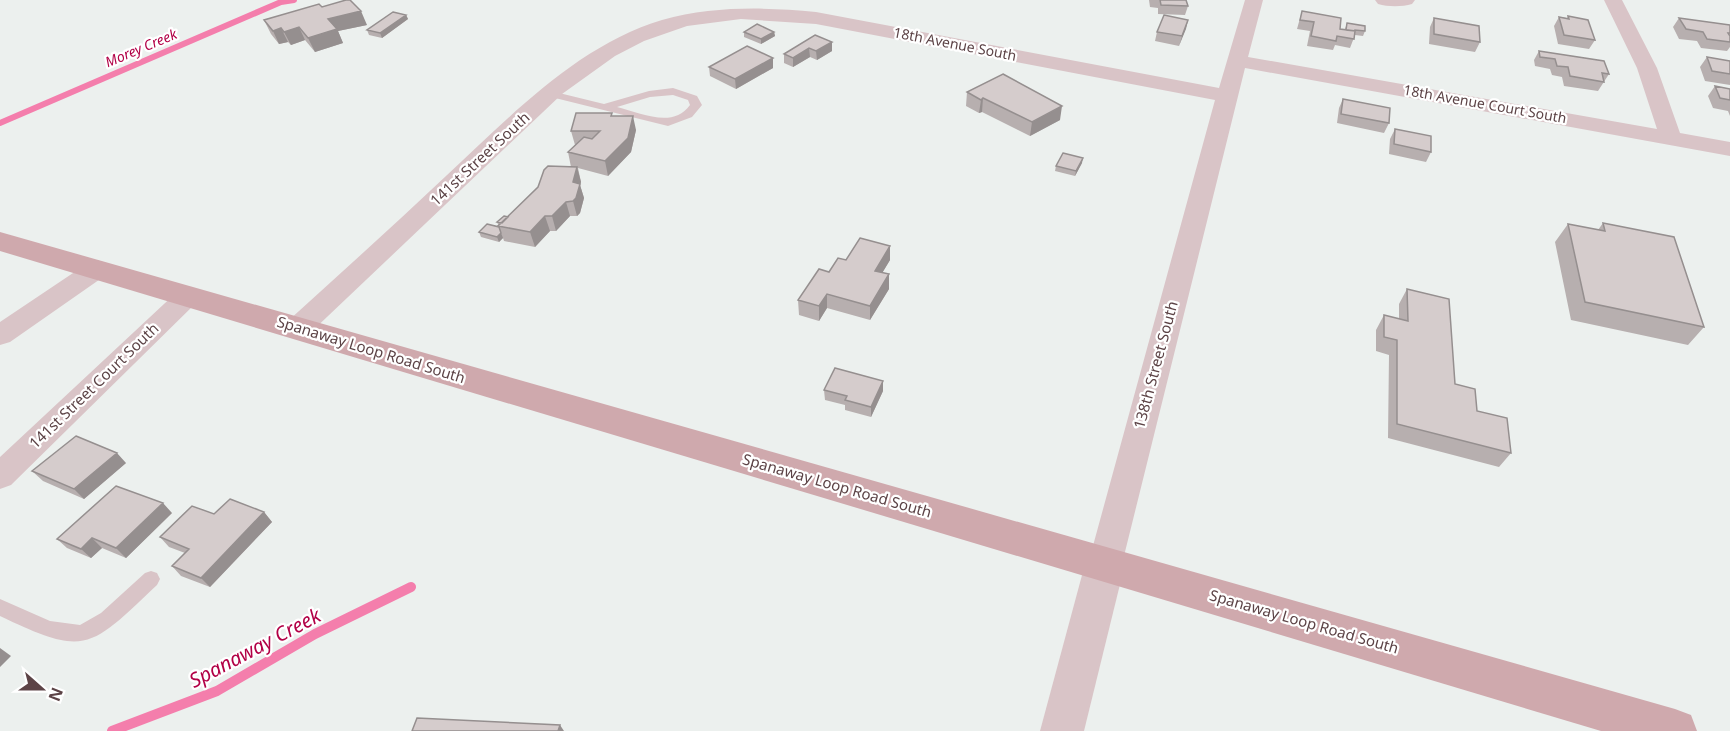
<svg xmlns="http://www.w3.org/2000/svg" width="1730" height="731" font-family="'Noto Sans',sans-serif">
	<rect width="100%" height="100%" fill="#ecf0ee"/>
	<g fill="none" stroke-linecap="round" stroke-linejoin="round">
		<path stroke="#f47eac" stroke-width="6" d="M 0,123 L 281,2 L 294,0"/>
		<path stroke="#f47eac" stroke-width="10" d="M 112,731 L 217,691 L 315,634 L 411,587"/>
		<path fill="#d9c4c7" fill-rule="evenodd" d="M 673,88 L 697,96 L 702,105 L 692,117 L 668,126 L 547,96 L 545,94 L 551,91 L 604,104 L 649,91 ZM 673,95 L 688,100 L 690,105 C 673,129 641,113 617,107 L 650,97 Z
			M 151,571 L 157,573 L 160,579 L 157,585 C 90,648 87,658 0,616 L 0,599 L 50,621 L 80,625 L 101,613 L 145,573 Z"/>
		<path fill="#d9c4c7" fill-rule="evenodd" d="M 1245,0 L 1263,0 L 1248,57 L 1657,129 L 1637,68 L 1604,0 L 1622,0 L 1657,68 L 1680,133 L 1730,142 L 1730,156 L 1245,68 L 1122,564 L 1117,575 L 1105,579 L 1093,575 L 1088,564 L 1215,100 L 816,24 L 741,19 L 687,26 L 644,41 L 615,56 L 562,94 L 308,335 L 298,338 L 288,335 L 284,328 L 288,321 C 341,273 394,225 446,176 C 510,117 576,46 662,20 C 713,6 764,7 816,12 L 1219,88 Z
			M 1375,0 L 1415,0 L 1412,4 C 1402,7 1388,7 1378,4 Z
			M 97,260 L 106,263 L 110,269 L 106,275 L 10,342 L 0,345 L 0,322 L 88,263 Z
			M 188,287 L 197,290 L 201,296 L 197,302 L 11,485 L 0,489 L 0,457 L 179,290 Z"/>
		<path fill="#d9c4c7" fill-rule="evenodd" d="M 1105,547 L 1119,552 L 1125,564 L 1084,731 L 1040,731 L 1085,564 L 1091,552 Z"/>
		<path fill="#cfa9ad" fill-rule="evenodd" d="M 0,232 L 1675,709 L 1691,715 L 1697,731 L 1601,731 L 0,251 Z"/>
	</g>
	<path fill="#b7afaf" d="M 1149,0 L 1186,0 L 1188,6 L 1185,15 L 1158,14 L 1158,8 L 1150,7 Z
		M 322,7 L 367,25 L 338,31 L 343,43 L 315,52 L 305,40 L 291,45 L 288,42 L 279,44 L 271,34 L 264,20 Z
		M 1302,11 L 1340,29 L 1345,29 L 1347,23 L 1365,31 L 1363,36 L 1355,35 L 1350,48 L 1335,45 L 1333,50 L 1307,46 L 1310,31 L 1297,29 Z
		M 406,15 L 408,19 L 382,38 L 369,35 L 367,30 Z
		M 1568,16 L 1595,40 L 1589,49 L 1558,44 L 1554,26 L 1559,17 L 1567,18 Z
		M 1434,18 L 1480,42 L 1475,52 L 1429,44 L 1430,27 Z
		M 1679,18 L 1730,25 L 1730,47 L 1727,51 L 1701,48 L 1697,41 L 1679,39 L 1673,27 Z
		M 1188,20 L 1179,46 L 1155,41 L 1157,32 Z
		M 744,32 L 774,32 L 775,36 L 761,44 L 744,37 Z
		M 815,35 L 832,51 L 817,60 L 810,57 L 793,67 L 784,63 L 784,54 Z
		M 1539,51 L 1609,74 L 1598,91 L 1564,86 L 1562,77 L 1552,75 L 1550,69 L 1535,66 L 1534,60 Z
		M 1707,57 L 1730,61 L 1730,85 L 1705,81 L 1700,67 Z
		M 773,58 L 773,68 L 736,89 L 710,76 L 709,67 Z
		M 1715,86 L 1730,89 L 1730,116 L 1728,111 L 1713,108 L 1708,96 Z
		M 967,92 L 1060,120 L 1030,136 L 982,112 L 979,113 L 966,106 Z
		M 1343,99 L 1389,123 L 1384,133 L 1337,123 L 1339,108 Z
		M 612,113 L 612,116 L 636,130 L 631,152 L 608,176 L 578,168 L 581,182 L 580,185 L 584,198 L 580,213 L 577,216 L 570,216 L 556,231 L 550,231 L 535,247 L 504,241 L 503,238 L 499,242 L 481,237 L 479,232 L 499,227 L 497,222 L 508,217 L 571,167 L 568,152 L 575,145 L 571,131 Z
		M 1395,129 L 1431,152 L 1426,162 L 1389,154 L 1390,139 Z
		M 1082,163 L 1075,176 L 1055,171 L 1056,166 Z
		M 1603,223 L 1704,327 L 1688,345 L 1571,320 L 1555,242 L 1568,224 L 1598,230 Z
		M 890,246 L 890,260 L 882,273 L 889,274 L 889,289 L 870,320 L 827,308 L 819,321 L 799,315 L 798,300 L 829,272 L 846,260 Z
		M 1407,289 L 1455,384 L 1511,453 L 1499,467 L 1388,438 L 1389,355 L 1376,351 L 1376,330 L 1384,315 L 1399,319 L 1399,304 Z
		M 883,381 L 883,391 L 871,417 L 845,410 L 845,405 L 825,400 L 824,390 Z
		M 126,463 L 84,499 L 43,481 L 32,471 Z
		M 264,512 L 272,522 L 210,587 L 181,576 L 172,566 L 185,553 L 169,547 L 160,537 L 214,514 Z
		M 172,513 L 126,558 L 102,548 L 91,558 L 67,548 L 57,539 Z"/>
	<path fill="#958f8f" d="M 361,11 L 367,25 L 338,31 L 343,43 L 315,52 L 308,38 L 328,19 Z
		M 406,15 L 408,19 L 382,38 L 380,33 Z
		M 1188,20 L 1186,29 L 1179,46 L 1182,36 Z
		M 299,27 L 305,40 L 291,45 L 284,32 Z
		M 281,28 L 288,42 L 279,44 L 273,31 Z
		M 774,32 L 775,36 L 761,44 L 761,39 Z
		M 832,42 L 832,51 L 817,60 L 816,51 Z
		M 809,48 L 810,57 L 793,67 L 793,58 Z
		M 773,58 L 773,68 L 736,89 L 735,79 Z
		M 983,98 L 982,112 L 979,113 L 981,100 Z
		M 1062,106 L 1060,120 L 1030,136 L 1032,122 Z
		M 633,116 L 636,130 L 631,152 L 608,176 L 605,161 Z
		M 1083,158 L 1082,163 L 1075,176 L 1076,171 Z
		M 577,167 L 581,182 L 580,185 L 584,198 L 580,213 L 577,216 L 573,201 L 573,182 Z
		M 566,202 L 570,216 L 556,231 L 552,216 Z
		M 545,216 L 550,231 L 535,247 L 530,232 Z
		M 501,233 L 503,238 L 499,242 L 497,237 Z
		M 890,246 L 890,260 L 875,285 L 875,271 Z
		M 889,274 L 889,289 L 870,320 L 870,306 Z
		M 827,294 L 827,308 L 819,321 L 819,306 Z
		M 883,381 L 883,391 L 871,417 L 871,407 Z
		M 117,453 L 126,463 L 84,499 L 74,489 Z
		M 163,503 L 172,513 L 126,558 L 116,548 Z
		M 264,512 L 272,522 L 210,587 L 201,578 Z
		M 92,538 L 102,548 L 91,558 L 81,549 Z
		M 0,648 L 11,656 L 0,667 Z
		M 560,725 L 564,731 L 558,731 Z"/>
	<path fill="#d5cccc" stroke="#958f8f" stroke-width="1.5" d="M 346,0 L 350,0 L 361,11 L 328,19 L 337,29 L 308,38 L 299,27 L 284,32 L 281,28 L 273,31 L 264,20 L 319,4 L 322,7 Z
		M 1160,0 L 1186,0 L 1188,6 L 1161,5 Z
		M 1302,11 L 1341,18 L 1340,29 L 1355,31 L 1354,39 L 1337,36 L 1336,41 L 1311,36 L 1314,22 L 1300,20 Z
		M 393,12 L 406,15 L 380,33 L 367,30 Z
		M 1164,15 L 1188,20 L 1182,36 L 1157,32 Z
		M 1568,16 L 1588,20 L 1595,40 L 1564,35 L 1559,17 L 1569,19 Z
		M 1434,18 L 1479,26 L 1480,42 L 1434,34 Z
		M 1679,18 L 1730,25 L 1730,33 L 1728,33 L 1730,36 L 1730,42 L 1707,39 L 1703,32 L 1686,29 Z
		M 1347,23 L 1365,26 L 1365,31 L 1355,30 L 1355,31 L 1346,30 Z
		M 757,24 L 774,32 L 761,39 L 744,32 Z
		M 815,35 L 832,42 L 816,51 L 809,48 L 793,58 L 784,54 Z
		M 747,46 L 773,58 L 735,79 L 709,67 Z
		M 1539,51 L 1604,61 L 1609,74 L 1602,73 L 1604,82 L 1570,76 L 1568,67 L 1557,66 L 1555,59 L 1540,57 Z
		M 1707,57 L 1730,61 L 1730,74 L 1712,71 Z
		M 1003,74 L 1062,106 L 1032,122 L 983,98 L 981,100 L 967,92 Z
		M 1715,86 L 1730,89 L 1730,100 L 1720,98 Z
		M 1343,99 L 1390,108 L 1389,123 L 1341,114 Z
		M 576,113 L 612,113 L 611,116 L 633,116 L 628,138 L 605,161 L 568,152 L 584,137 L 592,139 L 600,131 L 571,131 Z
		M 1395,129 L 1431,136 L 1431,152 L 1394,144 Z
		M 1063,153 L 1083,158 L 1076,171 L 1056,166 Z
		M 548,166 L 577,167 L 573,182 L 580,184 L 576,198 L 573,201 L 566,202 L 552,216 L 545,216 L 530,232 L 498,226 L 538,187 L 544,170 Z
		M 504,216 L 508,217 L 502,223 L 497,222 Z
		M 1603,223 L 1674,237 L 1704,327 L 1585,302 L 1568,224 L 1605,231 Z
		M 487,224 L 499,227 L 501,233 L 497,237 L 479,232 Z
		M 860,238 L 890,246 L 875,271 L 889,274 L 870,306 L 827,294 L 819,306 L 798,300 L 819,269 L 829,272 L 838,258 L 846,260 Z
		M 1407,289 L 1449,299 L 1455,384 L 1475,389 L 1477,411 L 1507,418 L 1511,453 L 1397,424 L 1397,340 L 1384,337 L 1384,315 L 1408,321 Z
		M 835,368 L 883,381 L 871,407 L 845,400 L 847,396 L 824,390 Z
		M 76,436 L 117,453 L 74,489 L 32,471 Z
		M 116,486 L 163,503 L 116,548 L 92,538 L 81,549 L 57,539 Z
		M 230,499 L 264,512 L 201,578 L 172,566 L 189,549 L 160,537 L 192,506 L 214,514 Z
		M 417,718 L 560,725 L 558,731 L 412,731 Z"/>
	<g text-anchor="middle" stroke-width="4.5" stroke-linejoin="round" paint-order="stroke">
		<g font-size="14" fill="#5c4346" stroke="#fff">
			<text transform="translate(955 44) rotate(11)" y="5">18th Avenue South</text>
			<text transform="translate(1485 104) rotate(10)" y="5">18th Avenue Court South</text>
		</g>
		<g font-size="14" font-style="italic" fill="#b20046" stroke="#fff">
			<text transform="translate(141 48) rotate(-23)" y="5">Morey Creek</text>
		</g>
		<g font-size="15" fill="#5c4346" stroke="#fff">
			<text transform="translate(480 159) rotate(-43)" y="5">141st Street South</text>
			<text transform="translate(371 350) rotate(17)" y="5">Spanaway Loop Road South</text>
			<text transform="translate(1156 365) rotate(-75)" y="5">138th Street South</text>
			<text transform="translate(94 386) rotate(-44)" y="5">141st Street Court South</text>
			<text transform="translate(837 486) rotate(16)" y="5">Spanaway Loop Road South</text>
			<text transform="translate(1304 622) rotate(16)" y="5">Spanaway Loop Road South</text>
		</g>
		<g font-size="20" font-style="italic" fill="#b20046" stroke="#fff">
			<text transform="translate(255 648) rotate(-28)" y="7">Spanaway Creek</text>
		</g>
	</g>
	<g transform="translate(42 689) rotate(111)" stroke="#ffffff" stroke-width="4.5" paint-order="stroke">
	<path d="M0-4.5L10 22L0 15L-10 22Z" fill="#5c4346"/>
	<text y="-9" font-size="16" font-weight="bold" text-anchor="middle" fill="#5c4346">N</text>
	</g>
</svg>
